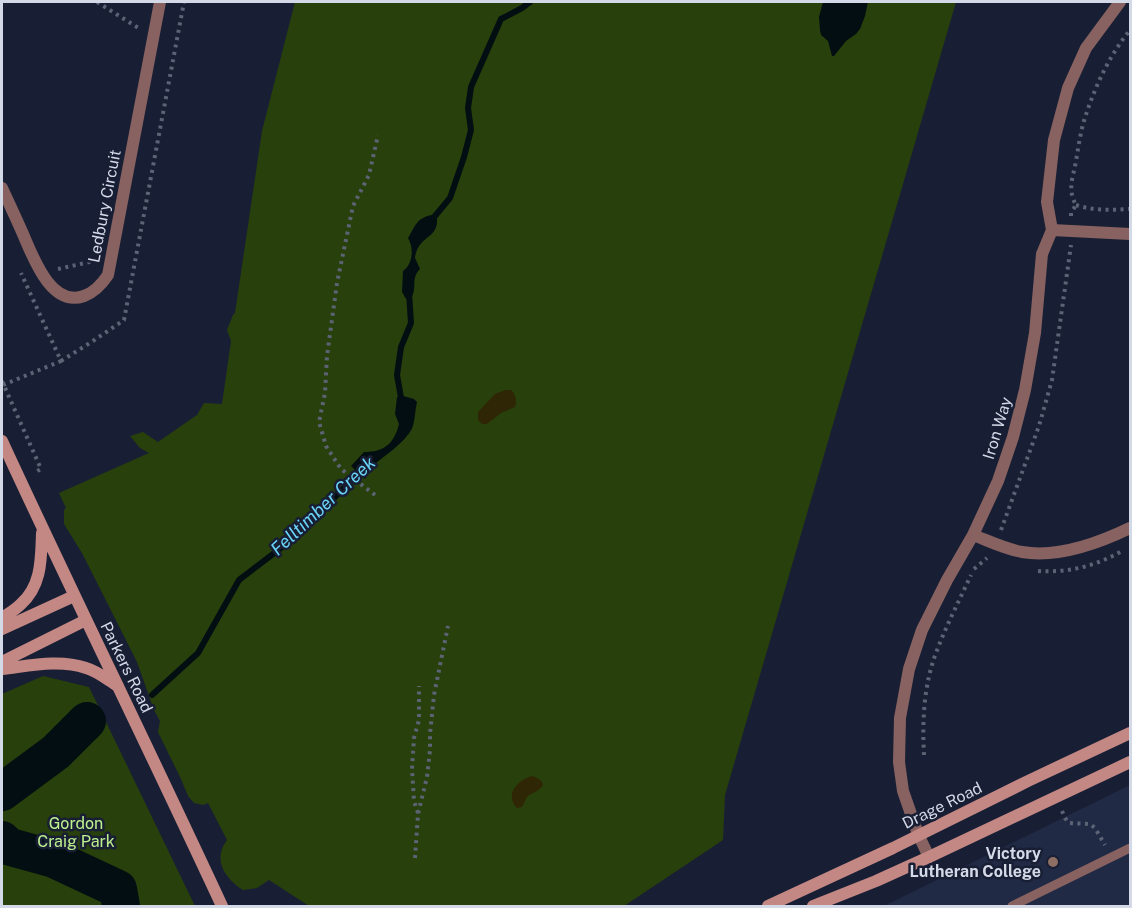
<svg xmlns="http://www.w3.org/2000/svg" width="1132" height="908" font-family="'Public Sans',sans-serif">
	<rect width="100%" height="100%" fill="#181f34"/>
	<path fill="#212a45" d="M 1130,785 L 1130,906 L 884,906 Z"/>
	<path fill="#28400b" d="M 295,2 L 956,2 L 725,795 L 723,840 L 624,906 L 309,906 L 269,880 L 257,888 L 243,890 C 225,879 212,859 227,840 L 208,803 L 203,805 L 194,803 L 188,796 L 181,779 L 158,732 L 160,721 L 154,710 L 137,662 L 82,553 L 64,524 L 64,510 L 66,508 L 59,493 L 149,453 L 140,448 L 130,436 L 143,432 L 158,442 L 197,415 L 204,403 L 222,404 L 231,341 L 227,330 L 233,315 L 235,313 L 262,131 Z
		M 43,676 L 89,687 L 195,906 L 2,906 L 2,694 Z"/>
	<path fill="#2f2605" d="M 505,390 L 511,390 C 516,394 517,401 515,407 L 501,413 L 487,424 L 482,424 L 478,420 L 478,412 L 495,394 Z
		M 533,776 C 556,786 532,792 527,797 C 525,800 524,804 522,807 L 517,808 C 504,795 518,779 533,776 Z"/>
	<path fill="#030e12" d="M 823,2 L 868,2 L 865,16 L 860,29 L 856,34 L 846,41 L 834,56 L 832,56 L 828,41 L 821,35 L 820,30 L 819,17 Z
		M 431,215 L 437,219 C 438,236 424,236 418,248 C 417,249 415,256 415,258 L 420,269 C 410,279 418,288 411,298 L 406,299 L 402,292 L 403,271 C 413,264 414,248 408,238 C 416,225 416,219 431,215 Z
		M 403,396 L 414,399 L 417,402 C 415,410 415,419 413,426 C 408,440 386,455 376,463 C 371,468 369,474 365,479 L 351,466 L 364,452 C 384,452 394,444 399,424 L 395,414 L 397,397 Z"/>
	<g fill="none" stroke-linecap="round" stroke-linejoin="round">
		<path stroke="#030e12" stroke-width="6" d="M 430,222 L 450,198 L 464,157 L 471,130 L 468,108 L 471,87 L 501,19 L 522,8 L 530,2
			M 402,403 L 397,375 L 401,347 L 411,323 L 409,293
			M 152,695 L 198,653 L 239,580 L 294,538 L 346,486 L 361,466"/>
		<path stroke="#030e12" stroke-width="38" d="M 2,792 L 56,752 L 87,721
			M 2,840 L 7,846 L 54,859 L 118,889 L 121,906"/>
		<path stroke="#5c6375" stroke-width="4" stroke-dasharray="3 4.5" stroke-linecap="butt" d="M 97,2 L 140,29
			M 1076,205 C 1094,211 1112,210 1130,209
			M 1071,216 L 1071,213 L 1076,205 C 1067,189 1073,178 1076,161 C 1078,149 1080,136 1083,124 C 1093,91 1108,57 1130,30
			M 58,269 L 94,261
			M 61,361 L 93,341 L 124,320 L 184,2
			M 2,381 L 41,469 L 34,473
			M 3,385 L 61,361 L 21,273
			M 375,495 L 341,469 L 326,446 L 319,422 L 325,393 L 327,356 L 337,283 L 353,206 L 369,175 L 378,135
			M 1001,530 L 1039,426 L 1052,380 L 1071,245
			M 974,569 L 987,558
			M 1038,571 C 1068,573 1096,566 1122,551
			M 924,755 C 922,721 924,684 936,653 C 946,626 959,601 971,575
			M 1062,811 L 1065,818 L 1069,823 L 1090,824 L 1095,828 L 1105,845
			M 418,813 L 414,801 L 412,769 L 414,738 L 419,720 L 419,686
			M 415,858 L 418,814 L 427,777 L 430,750 L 430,734 L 434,695 L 448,626"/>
		<path stroke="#876260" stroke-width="9" d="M 1012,906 L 1130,848"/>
		<path stroke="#876260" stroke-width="12" d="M 2,188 C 9,203 16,218 23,234 C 33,257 51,308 84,296 C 95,292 102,284 108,275 L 160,2
			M 1052,230 L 1130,234
			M 973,535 C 989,541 1005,549 1022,552 C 1057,558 1099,543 1130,528
			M 929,857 L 918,834 L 903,791 L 899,762 L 900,718 L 909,669 L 922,630 L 947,580 L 973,535 L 998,481 L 1013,437 L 1025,390 L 1035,333 L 1042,254 L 1052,230 L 1047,202 L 1054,140 L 1068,88 L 1086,48 L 1120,2"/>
		<path stroke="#c38784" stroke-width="12" d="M 2,441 C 74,597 150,751 222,906
			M 2,618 C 8,614 15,610 21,604 C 42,585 41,559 42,533
			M 2,629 L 74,596
			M 2,662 L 86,620
			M 2,669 C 29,666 59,659 86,668 C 97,671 108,680 118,686
			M 768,906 L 893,848 L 1028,781 L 1130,733
			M 813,906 L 876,881 L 929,857 L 1130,762"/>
	</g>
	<circle fill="#8d6e63" stroke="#181f34" stroke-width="2" cx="1053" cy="862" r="6"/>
	<g text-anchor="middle" stroke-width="5" stroke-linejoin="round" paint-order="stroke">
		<g font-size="16" fill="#d4d9e8" stroke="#181f34">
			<text transform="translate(104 206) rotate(-79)" y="6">Ledbury Circuit</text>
			<text transform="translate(997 428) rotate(-73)" y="6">Iron Way</text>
			<text transform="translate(127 667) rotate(64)" y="6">Parkers Road</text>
			<text transform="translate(942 805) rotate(-26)" y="6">Drage Road</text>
		</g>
		<g font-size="16" fill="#bef18e" stroke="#181f34">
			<text x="76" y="829">Gordon<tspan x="76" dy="18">Craig Park</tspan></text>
		</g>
		<g font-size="16" font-weight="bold" fill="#d4d9e8" stroke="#181f34" text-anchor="end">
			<text x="1041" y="859">Victory<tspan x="1041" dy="18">Lutheran College</tspan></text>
		</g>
		<g font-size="18" font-style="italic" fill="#6ad5f9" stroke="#181f34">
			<text transform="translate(323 506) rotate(-43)" y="6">Felltimber Creek</text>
		</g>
	</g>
	<rect width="1132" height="908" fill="none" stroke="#d4d9e8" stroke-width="6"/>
</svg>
